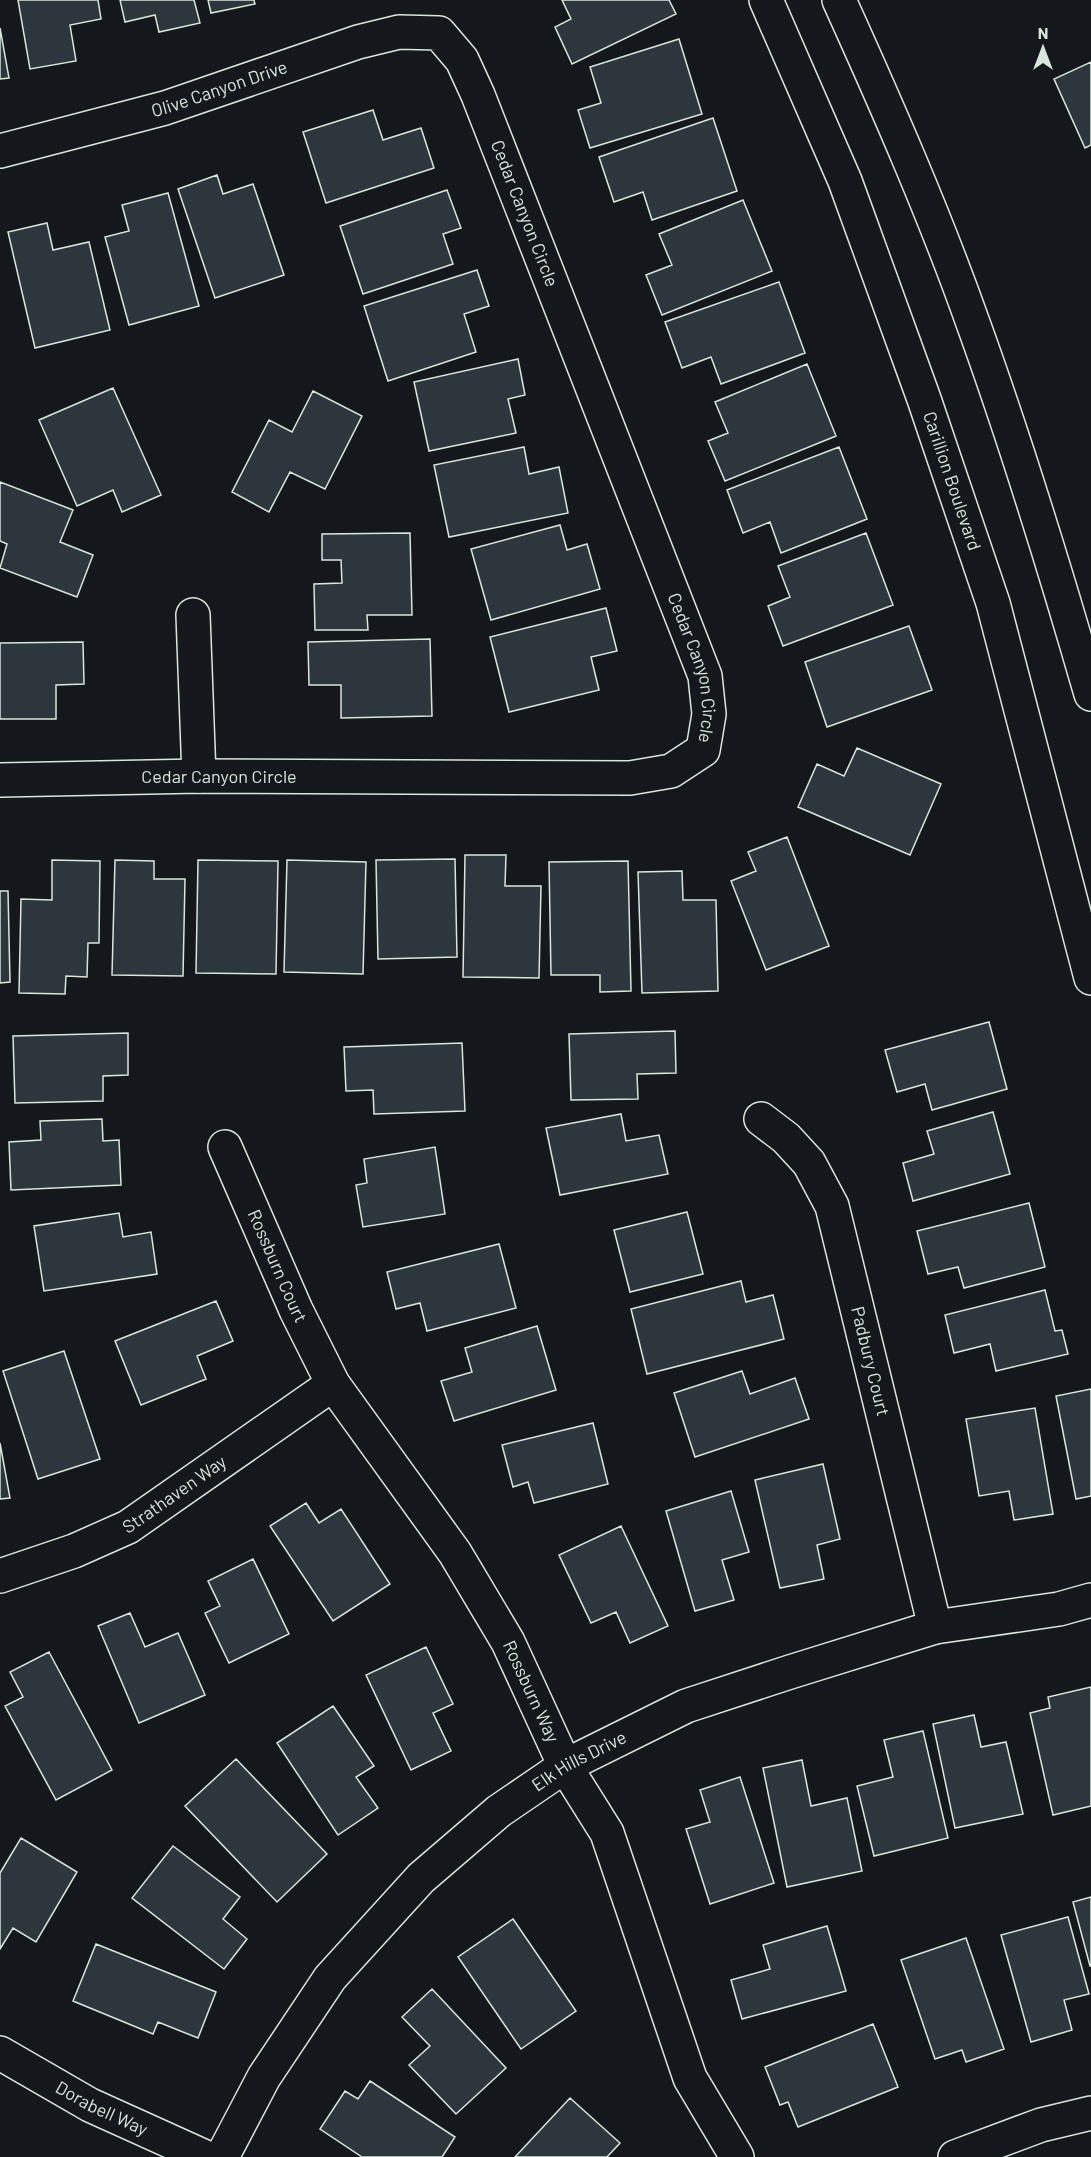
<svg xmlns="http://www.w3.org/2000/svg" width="1091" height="2157" font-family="Barlow,sans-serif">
	<rect width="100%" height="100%" fill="#14181c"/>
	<path fill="#2c363c" stroke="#d8e6dc" stroke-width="1.5" d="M 18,0 L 98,0 L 101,19 L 70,25 L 76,61 L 30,69 Z
		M 120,0 L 194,0 L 200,23 L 159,32 L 155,15 L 125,22 Z
		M 208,0 L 254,0 L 255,4 L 211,13 Z
		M 562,0 L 669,0 L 676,14 L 572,64 L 555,27 L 571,19 Z
		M 0,28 L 9,78 L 0,79 Z
		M 679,39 L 702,114 L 590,148 L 578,110 L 601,103 L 590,67 Z
		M 1091,62 L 1091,145 L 1085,148 L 1054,79 Z
		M 373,110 L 383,140 L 421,128 L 434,168 L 326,203 L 303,132 Z
		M 713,118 L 737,191 L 652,220 L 643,192 L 614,202 L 599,157 Z
		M 217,175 L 223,194 L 253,184 L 284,275 L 215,298 L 178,189 Z
		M 447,190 L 461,228 L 443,234 L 453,264 L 363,294 L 340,226 Z
		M 168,193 L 199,306 L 129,325 L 105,237 L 129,231 L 122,205 Z
		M 743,200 L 772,271 L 662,315 L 646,275 L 672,265 L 659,234 Z
		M 47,223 L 53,250 L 89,242 L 110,330 L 35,348 L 8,232 Z
		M 477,270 L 489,306 L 464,314 L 476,352 L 388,381 L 364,306 Z
		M 779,282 L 805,353 L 721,384 L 711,357 L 682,368 L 665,322 Z
		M 518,359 L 525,395 L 508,399 L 516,433 L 429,451 L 414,382 Z
		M 807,364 L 836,436 L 725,481 L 708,441 L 728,433 L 715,402 Z
		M 113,388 L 161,495 L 122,512 L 113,490 L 77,506 L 39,420 Z
		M 313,391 L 362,416 L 325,489 L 290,472 L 269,512 L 232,492 L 269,420 L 292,432 Z
		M 524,447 L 529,474 L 559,467 L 568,513 L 449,537 L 434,465 Z
		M 839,447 L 867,519 L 781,553 L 770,522 L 743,533 L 727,490 Z
		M 0,482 L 73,510 L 60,542 L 93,555 L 77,597 L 0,568 L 7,544 L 0,541 Z
		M 560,525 L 567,550 L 587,544 L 600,589 L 491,620 L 471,549 Z
		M 410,533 L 412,615 L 367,615 L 368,630 L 315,630 L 314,584 L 342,583 L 341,560 L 322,560 L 322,534 Z
		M 866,533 L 893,605 L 783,646 L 768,606 L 790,597 L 778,566 Z
		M 606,608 L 617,651 L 591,657 L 599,690 L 509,712 L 490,637 Z
		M 909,626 L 932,690 L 827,727 L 805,662 Z
		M 430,639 L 432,716 L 341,718 L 341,685 L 309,685 L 308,642 Z
		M 83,642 L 84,684 L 56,685 L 56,719 L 0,719 L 0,643 Z
		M 857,748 L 941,784 L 910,855 L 798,807 L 817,764 L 844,776 Z
		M 787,837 L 829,946 L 766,970 L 731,881 L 756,871 L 748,852 Z
		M 465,855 L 506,855 L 505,886 L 541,886 L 539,978 L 463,977 Z
		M 455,859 L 457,957 L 378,959 L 376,860 Z
		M 52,860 L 100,861 L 99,943 L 88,943 L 87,977 L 66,976 L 65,994 L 19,993 L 21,899 L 52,900 Z
		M 115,860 L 154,861 L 154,879 L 185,879 L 183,976 L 112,975 Z
		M 198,860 L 278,861 L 276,974 L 196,973 Z
		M 287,860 L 366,862 L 363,974 L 284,972 Z
		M 628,861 L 631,991 L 600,992 L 600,975 L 551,975 L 549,862 Z
		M 682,871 L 683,900 L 716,900 L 718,991 L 642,993 L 638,872 Z
		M 0,891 L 8,891 L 10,982 L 0,983 Z
		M 989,1022 L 1007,1089 L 932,1110 L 925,1084 L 897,1092 L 885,1050 Z
		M 675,1031 L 676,1073 L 637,1074 L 638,1099 L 571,1100 L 569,1034 Z
		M 128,1033 L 128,1075 L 103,1076 L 103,1101 L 15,1103 L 13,1036 Z
		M 462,1043 L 465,1111 L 374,1114 L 373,1090 L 346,1091 L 344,1047 Z
		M 993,1112 L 1010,1174 L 913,1201 L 903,1163 L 934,1154 L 927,1131 Z
		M 621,1114 L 626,1141 L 659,1135 L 668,1174 L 560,1195 L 546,1128 Z
		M 102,1119 L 103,1141 L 119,1140 L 121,1185 L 11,1190 L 9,1142 L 41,1140 L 40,1121 Z
		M 435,1147 L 445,1214 L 363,1227 L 356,1185 L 367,1183 L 364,1159 Z
		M 1029,1203 L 1045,1267 L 964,1288 L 958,1267 L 928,1274 L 917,1231 Z
		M 687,1212 L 703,1274 L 630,1292 L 614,1230 Z
		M 119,1213 L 123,1237 L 151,1232 L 157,1274 L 44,1291 L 34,1226 Z
		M 499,1244 L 516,1308 L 427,1331 L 420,1303 L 396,1309 L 387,1272 Z
		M 741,1281 L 746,1302 L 773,1295 L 784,1339 L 647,1374 L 631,1309 Z
		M 1045,1290 L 1055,1331 L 1062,1330 L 1068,1354 L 996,1371 L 990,1344 L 954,1353 L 945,1315 Z
		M 216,1301 L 233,1341 L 197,1356 L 206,1379 L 141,1405 L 115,1341 Z
		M 537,1326 L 556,1390 L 454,1421 L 441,1381 L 472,1372 L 465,1348 Z
		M 64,1351 L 100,1459 L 38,1479 L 3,1371 Z
		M 742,1371 L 750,1394 L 795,1378 L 809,1419 L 695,1457 L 674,1393 Z
		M 1091,1389 L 1091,1496 L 1076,1499 L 1056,1396 Z
		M 1035,1408 L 1053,1514 L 1014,1520 L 1009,1491 L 979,1496 L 966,1419 Z
		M 593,1423 L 608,1484 L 534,1503 L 528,1482 L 513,1487 L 502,1445 Z
		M 0,1443 L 10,1498 L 0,1499 Z
		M 823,1464 L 840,1539 L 817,1545 L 824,1579 L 780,1588 L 755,1480 Z
		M 731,1491 L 749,1552 L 722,1560 L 734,1600 L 695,1611 L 666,1511 Z
		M 306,1503 L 319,1523 L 341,1509 L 390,1584 L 333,1621 L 270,1526 Z
		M 621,1526 L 668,1626 L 630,1643 L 616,1612 L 591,1623 L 559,1555 Z
		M 253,1559 L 289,1634 L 229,1663 L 205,1613 L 220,1606 L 208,1581 Z
		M 130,1613 L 145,1647 L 178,1633 L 205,1695 L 139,1723 L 98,1626 Z
		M 426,1647 L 453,1704 L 433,1713 L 451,1751 L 411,1770 L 366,1675 Z
		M 49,1652 L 112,1770 L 56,1800 L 5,1706 L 23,1697 L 10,1672 Z
		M 1091,1687 L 1091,1806 L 1053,1815 L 1030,1713 L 1050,1708 L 1048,1697 Z
		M 333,1706 L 374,1766 L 356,1777 L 378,1808 L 338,1835 L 277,1743 Z
		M 974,1715 L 981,1747 L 1006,1742 L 1023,1814 L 955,1828 L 933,1724 Z
		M 923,1731 L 948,1838 L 874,1856 L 857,1786 L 893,1777 L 884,1740 Z
		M 236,1759 L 327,1854 L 277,1902 L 185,1806 Z
		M 802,1760 L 811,1806 L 847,1798 L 862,1871 L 787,1887 L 763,1768 Z
		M 740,1777 L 774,1883 L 710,1904 L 686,1829 L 710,1822 L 700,1790 Z
		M 21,1838 L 77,1872 L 36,1942 L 13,1928 L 0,1949 L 0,1873 Z
		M 173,1846 L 240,1897 L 223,1919 L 247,1939 L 224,1969 L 132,1898 Z
		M 1091,1897 L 1091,1966 L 1090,1966 L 1073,1902 Z
		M 1068,1917 L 1089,1994 L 1064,2000 L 1072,2030 L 1031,2042 L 1001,1935 Z
		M 513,1919 L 576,2011 L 521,2049 L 458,1957 Z
		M 827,1926 L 846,1991 L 742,2019 L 731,1980 L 770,1969 L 763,1945 Z
		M 966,1938 L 1004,2049 L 966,2062 L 962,2050 L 935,2059 L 901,1960 Z
		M 96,1944 L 216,1992 L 198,2038 L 158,2022 L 153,2034 L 73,2001 Z
		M 432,1989 L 506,2068 L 456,2114 L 409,2065 L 430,2046 L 402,2017 Z
		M 873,2024 L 898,2087 L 798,2127 L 788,2102 L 780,2105 L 765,2067 Z
		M 370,2081 L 455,2137 L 442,2157 L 362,2157 L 320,2129 L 345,2091 L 358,2099 Z
		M 570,2098 L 620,2143 L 607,2157 L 515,2157 Z"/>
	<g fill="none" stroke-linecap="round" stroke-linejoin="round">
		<defs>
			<g id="minor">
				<path id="s1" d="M 766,0 L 845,181 L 924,399 L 993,603 L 1091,978"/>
				<path d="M 839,0 C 887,106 934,213 973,323 C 1017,445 1055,569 1091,694"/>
				<path id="s2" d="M 0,151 L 165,108 L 358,42 L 399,32 L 439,33 L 462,60 L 478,95 L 705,676 L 709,714 L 703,750 L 671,771 L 630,778 L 199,776 L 0,780"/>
				<path d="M 193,615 L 199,776"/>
				<path id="s3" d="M 761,1119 L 786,1138 L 809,1163 L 832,1206 L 935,1627"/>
				<path id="s4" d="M 225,1147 L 296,1310 L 333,1384 L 455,1553 L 508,1642 L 565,1766 L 607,1833 L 690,2078 L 737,2157"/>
				<path id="s5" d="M 0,1576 L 74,1551 L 128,1527 L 333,1384"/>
				<path id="s6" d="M 0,2053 L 90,2105 L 205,2157"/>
				<path id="s7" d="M 222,2157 L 264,2077 L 330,1978 L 421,1878 L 499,1811 L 565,1766 L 686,1706 L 790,1672 L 935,1627 L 1059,1609 L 1091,1600"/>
				<path d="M 955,2157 L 1041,2125 L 1091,2113"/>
			</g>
		</defs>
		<use href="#minor" stroke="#d8e6dc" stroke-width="36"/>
		<use href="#minor" stroke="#14181c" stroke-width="33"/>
	</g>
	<g text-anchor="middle" stroke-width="4.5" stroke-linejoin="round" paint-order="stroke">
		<g font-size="18" fill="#d8e6dc" stroke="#14181c">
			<text dy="6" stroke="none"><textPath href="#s2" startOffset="228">Olive Canyon Drive</textPath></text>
			<text dy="6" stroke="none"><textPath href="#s2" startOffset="658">Cedar Canyon Circle</textPath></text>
			<text dy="6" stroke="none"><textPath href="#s1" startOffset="516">Carillion Boulevard</textPath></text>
			<text dy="6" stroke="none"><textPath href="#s2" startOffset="1144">Cedar Canyon Circle</textPath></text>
			<text x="219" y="783">Cedar Canyon Circle</text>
			<text dy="6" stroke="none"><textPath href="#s4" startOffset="130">Rossburn Court</textPath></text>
			<text dy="6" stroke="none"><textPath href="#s3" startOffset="274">Padbury Court</textPath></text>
			<text dy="6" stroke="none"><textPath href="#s5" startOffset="194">Strathaven Way</textPath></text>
			<text dy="6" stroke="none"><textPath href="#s4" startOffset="627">Rossburn Way</textPath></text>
			<text dy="6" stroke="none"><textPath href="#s7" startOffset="542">Elk Hills Drive</textPath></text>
			<text dy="6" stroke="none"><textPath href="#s6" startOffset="116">Dorabell Way</textPath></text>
		</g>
	</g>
	<g transform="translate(1043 48)" stroke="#14181c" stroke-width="4.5" paint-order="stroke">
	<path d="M0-4.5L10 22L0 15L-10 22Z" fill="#d8e6dc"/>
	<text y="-9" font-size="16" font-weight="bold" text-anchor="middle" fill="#d8e6dc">N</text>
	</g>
</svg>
